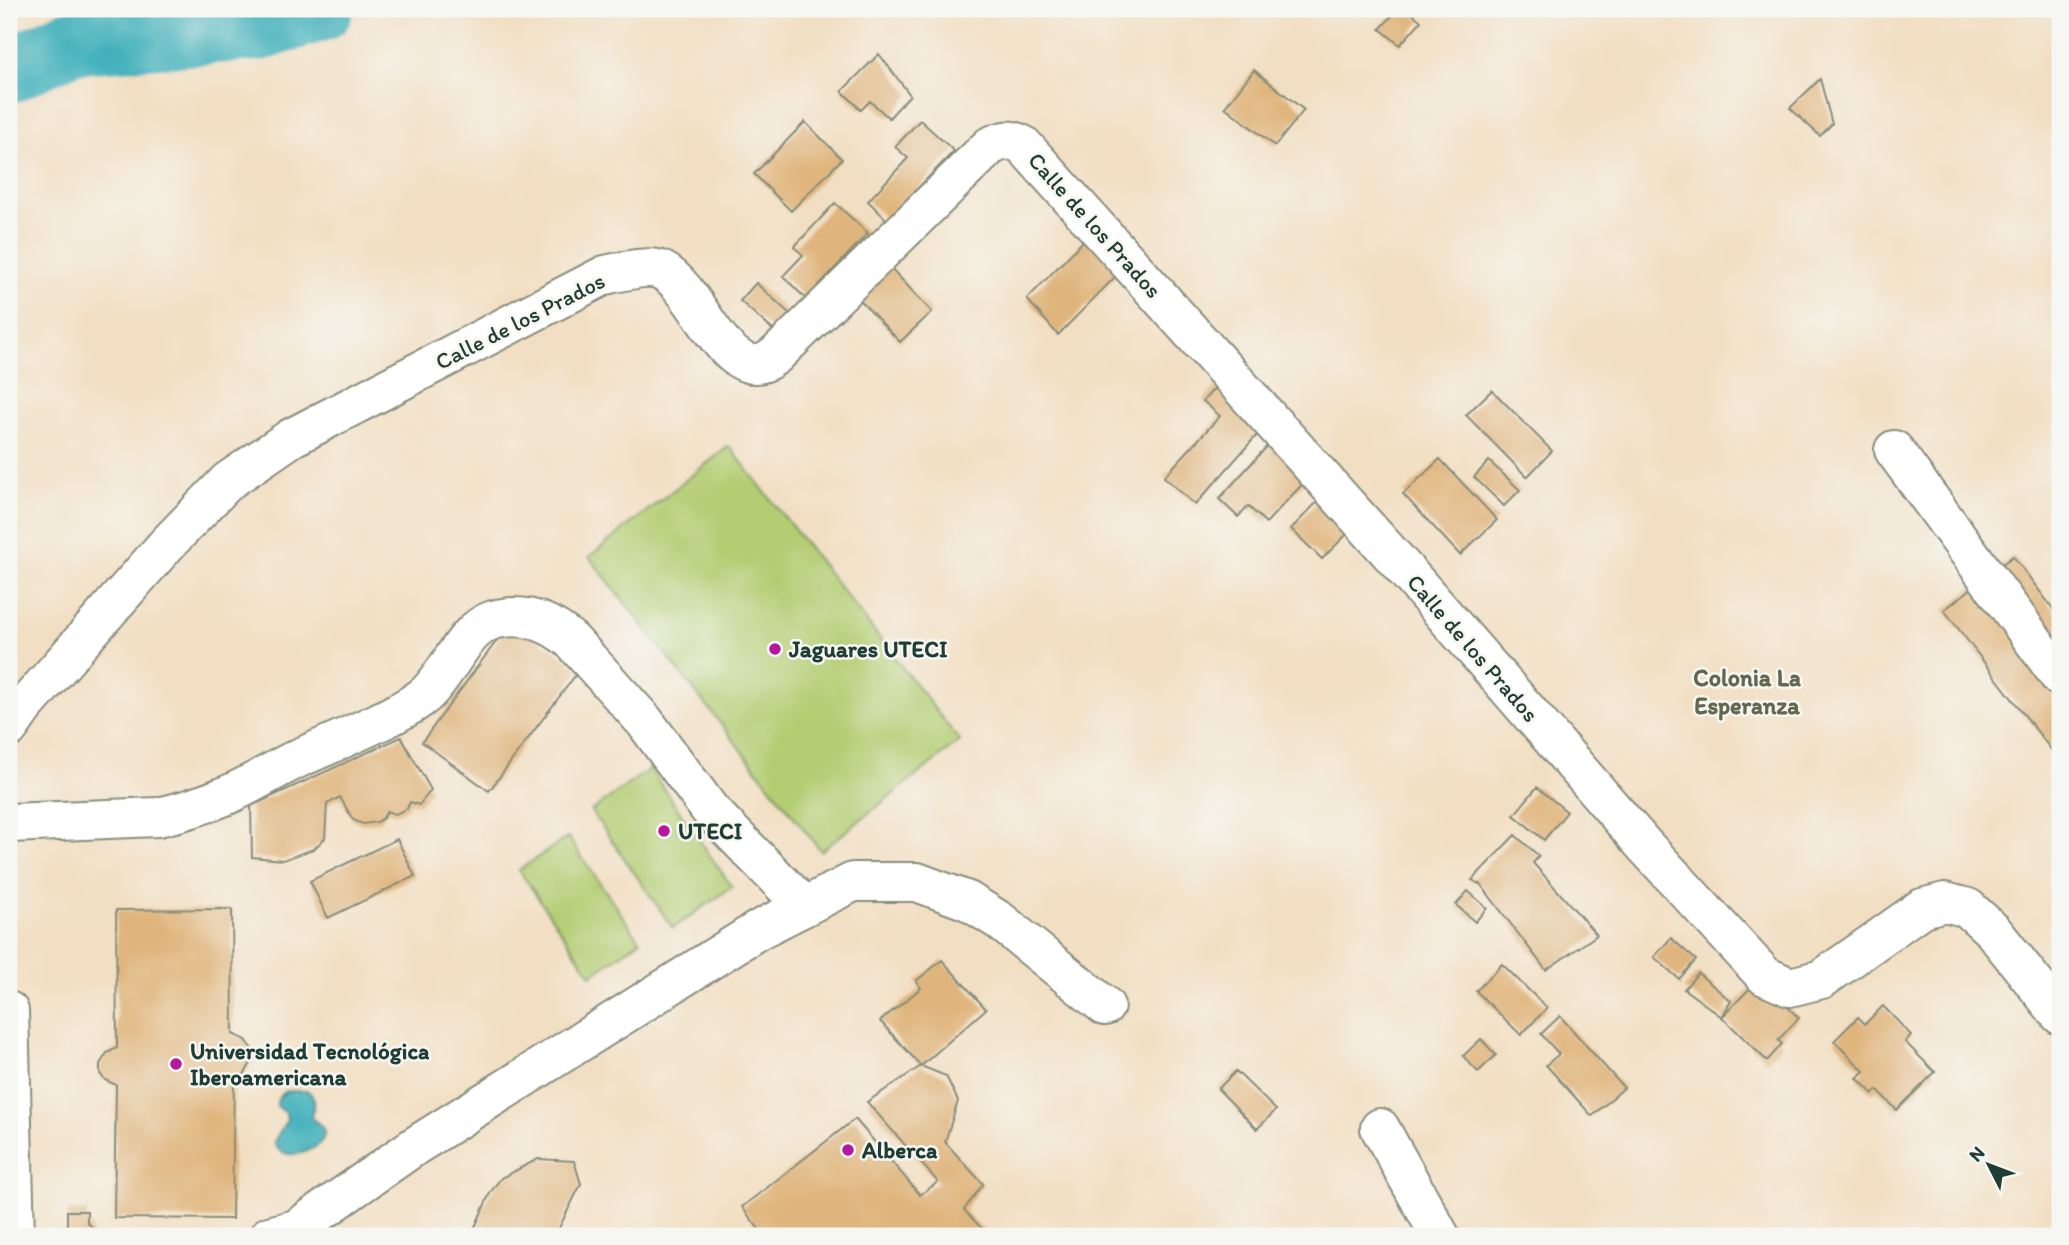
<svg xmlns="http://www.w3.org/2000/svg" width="2069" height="1245" font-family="Itim,sans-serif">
	<rect width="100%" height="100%" fill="#f6f6f2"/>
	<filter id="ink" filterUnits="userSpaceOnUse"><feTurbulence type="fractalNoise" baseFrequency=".0143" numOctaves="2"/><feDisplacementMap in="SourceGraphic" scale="14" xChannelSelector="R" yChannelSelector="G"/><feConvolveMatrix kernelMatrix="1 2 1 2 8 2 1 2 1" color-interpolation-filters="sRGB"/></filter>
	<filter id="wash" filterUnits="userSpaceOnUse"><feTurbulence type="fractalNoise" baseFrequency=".00686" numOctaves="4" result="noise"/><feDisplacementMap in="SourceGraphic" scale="28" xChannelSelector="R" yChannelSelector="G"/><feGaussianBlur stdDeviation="1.57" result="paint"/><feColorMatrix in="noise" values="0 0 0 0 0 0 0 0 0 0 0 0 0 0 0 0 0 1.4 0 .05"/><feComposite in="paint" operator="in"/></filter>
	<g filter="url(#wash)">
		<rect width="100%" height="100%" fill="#f2dfc3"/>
		<path fill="#b3cd73" stroke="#698554" stroke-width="2" d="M 729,446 L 960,741 L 821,851 L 589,557 Z
			M 650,769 L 732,887 L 673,928 L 591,811 Z
			M 568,837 L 640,941 L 591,975 L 519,870 Z"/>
		<path fill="#3eafb9" stroke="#2e7676" stroke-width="2" d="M 287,1091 L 308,1091 C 320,1103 312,1105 311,1118 C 314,1121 318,1122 320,1125 C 340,1144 282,1170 274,1142 L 287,1119 L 286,1113 L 277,1106 C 276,1098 281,1095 287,1091 Z"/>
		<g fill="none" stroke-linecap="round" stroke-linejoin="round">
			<path stroke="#3eafb9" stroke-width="65" d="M 9,71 L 71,42 L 261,28 L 321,9"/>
		</g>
		<g id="blocks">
			<path fill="#e0b57d" d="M 1398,9 L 1407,9 L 1421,21 L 1400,45 L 1380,29 Z
				M 879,54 L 910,95 L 889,118 L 870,101 L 861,110 L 842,91 Z
				M 1254,70 L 1304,110 L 1275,146 L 1225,107 Z
				M 1820,79 L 1832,124 L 1820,136 L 1790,108 Z
				M 920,120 L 954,151 L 887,220 L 868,201 L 908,158 L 895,147 Z
				M 805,122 L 842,159 L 791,211 L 754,174 Z
				M 835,203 L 868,233 L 806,299 L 783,276 L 803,255 L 794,247 Z
				M 1089,235 L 1121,271 L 1058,335 L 1027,299 Z
				M 887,264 L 932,312 L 900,342 L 855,295 Z
				M 756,283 L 790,314 L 774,331 L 740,301 Z
				M 1219,383 L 1265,426 L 1195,505 L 1164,477 L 1220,416 L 1203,401 Z
				M 1492,390 L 1552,451 L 1527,477 L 1466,415 Z
				M 1271,442 L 1310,476 L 1266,523 L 1248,506 L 1238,517 L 1219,499 Z
				M 1440,459 L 1497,520 L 1460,555 L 1403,494 Z
				M 1489,461 L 1520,490 L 1504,506 L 1474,477 Z
				M 1323,496 L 1354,527 L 1322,559 L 1291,529 Z
				M 2013,556 L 2060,618 L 2060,746 L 2053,752 L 1944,610 Z
				M 512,620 L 580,669 L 489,791 L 422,742 Z
				M 401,737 L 431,790 L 419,805 L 410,802 L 407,809 L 395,814 L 387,811 L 383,818 L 377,822 L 363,824 L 353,820 L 340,797 L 327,804 L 325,838 L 314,849 L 283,860 L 252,857 L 251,806 Z
				M 1537,787 L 1567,812 L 1544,840 L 1514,815 Z
				M 1515,835 L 1539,856 L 1533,863 L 1597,935 L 1546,970 L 1481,885 L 1472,880 Z
				M 397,839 L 415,876 L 328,918 L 310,881 Z
				M 1468,891 L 1487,908 L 1475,922 L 1456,905 Z
				M 232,909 L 233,1034 L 246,1040 L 251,1047 L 251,1063 L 244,1075 L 234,1079 L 232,1219 L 114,1218 L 116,1085 L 105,1080 L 100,1074 L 100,1064 L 107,1053 L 117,1048 L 116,910 Z
				M 1671,938 L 1696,960 L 1679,979 L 1654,957 Z
				M 942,960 L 986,1009 L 921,1066 L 880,1021 L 921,988 L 916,981 Z
				M 1502,964 L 1547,1008 L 1521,1035 L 1476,991 Z
				M 1698,973 L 1731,1001 L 1722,1017 L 1684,989 Z
				M 1759,979 L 1799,1018 L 1778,1040 L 1782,1044 L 1767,1061 L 1722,1017 Z
				M 1883,1006 L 1911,1035 L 1905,1042 L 1935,1072 L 1897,1110 L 1877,1090 L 1873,1094 L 1857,1078 L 1864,1071 L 1834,1041 L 1858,1017 L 1865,1024 Z
				M 1560,1016 L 1624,1088 L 1592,1116 L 1546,1065 L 1559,1054 L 1541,1034 Z
				M 1481,1039 L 1496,1055 L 1478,1072 L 1463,1056 Z
				M 921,1066 L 946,1076 L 958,1101 L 945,1142 L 983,1184 L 964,1210 L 989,1236 L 764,1236 L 742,1207 L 855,1119 L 920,1195 L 938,1182 L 867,1102 Z
				M 1236,1071 L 1276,1110 L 1257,1129 L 1218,1089 Z
				M 538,1159 L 574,1161 L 581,1184 L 555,1236 L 471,1236 L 490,1193 L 501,1178 Z
				M 67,1211 L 87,1211 L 87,1222 L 93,1228 L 92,1236 L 67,1236 Z"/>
		</g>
	</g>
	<g filter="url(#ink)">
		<use href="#blocks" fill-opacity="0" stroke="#888e7c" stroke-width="2"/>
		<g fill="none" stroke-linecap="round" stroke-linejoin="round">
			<defs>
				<path id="minor" d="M 1894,450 L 2060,677
					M 9,728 L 23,708 L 166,545 L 228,481 L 291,438 L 605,275 C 619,272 650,264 663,271 C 696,289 720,366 757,364 C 764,364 771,359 776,355 L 990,146 C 1003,140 1010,138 1023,145 L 1408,573 L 1644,845 L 1765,976 L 1790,987 L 1822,979 L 1922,908 L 1945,902 L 1968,908 L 1993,931 L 2060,1015
					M 9,823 L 158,817 C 181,812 203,805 225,796 C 251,785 275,769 301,757 C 327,746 353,734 379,722 C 395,714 412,706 425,695 C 448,675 463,629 493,620 C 523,612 549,621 572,641 L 645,722 L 710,810 L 804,906
					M 9,1011 L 15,1236
					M 1380,1128 L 1440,1236
					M 269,1236 L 296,1229 L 415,1146 L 758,930 L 853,882 L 917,882 L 968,901 L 1000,921 L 1105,1006"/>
			</defs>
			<use href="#minor" stroke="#888e7c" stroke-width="42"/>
			<use href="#minor" stroke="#fff" stroke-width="38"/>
		</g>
	</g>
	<g fill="#b5179e" stroke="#f6f6f2" stroke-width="2.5">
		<circle cx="775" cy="649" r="7"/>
		<circle cx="664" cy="831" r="7"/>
		<circle cx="176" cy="1064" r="7"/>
		<circle cx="848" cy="1150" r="7"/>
	</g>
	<g text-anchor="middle" stroke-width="5" stroke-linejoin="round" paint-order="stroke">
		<g font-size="23" fill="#1f3d34" stroke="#f6f6f2">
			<text transform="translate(1095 225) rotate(48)" y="8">Calle de los Prados</text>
			<text transform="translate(520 321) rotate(-27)" y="8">Calle de los Prados</text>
			<text transform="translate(1473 648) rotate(49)" y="8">Calle de los Prados</text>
		</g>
		<g font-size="23" font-weight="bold" fill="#1f3d34" stroke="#f6f6f2" text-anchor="start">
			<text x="789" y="657">Jaguares UTECI</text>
			<text x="678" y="839">UTECI</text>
			<text x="190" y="1059">Universidad Tecnológica<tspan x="190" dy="26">Iberoamericana</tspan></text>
			<text x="862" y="1158">Alberca</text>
		</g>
		<g font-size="24" font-weight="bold" fill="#63674e" stroke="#f6f6f2">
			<text x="1747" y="686">Colonia La<tspan x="1747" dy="28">Esperanza</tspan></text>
		</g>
	</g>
	<rect width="2069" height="1245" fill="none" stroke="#f6f6f2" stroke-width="35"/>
	<g transform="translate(1989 1165) rotate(312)" stroke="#f6f6f2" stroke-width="5" paint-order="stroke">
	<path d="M0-5L12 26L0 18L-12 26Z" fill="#1f3d34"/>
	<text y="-10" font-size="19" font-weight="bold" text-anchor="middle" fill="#1f3d34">N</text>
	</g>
</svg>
